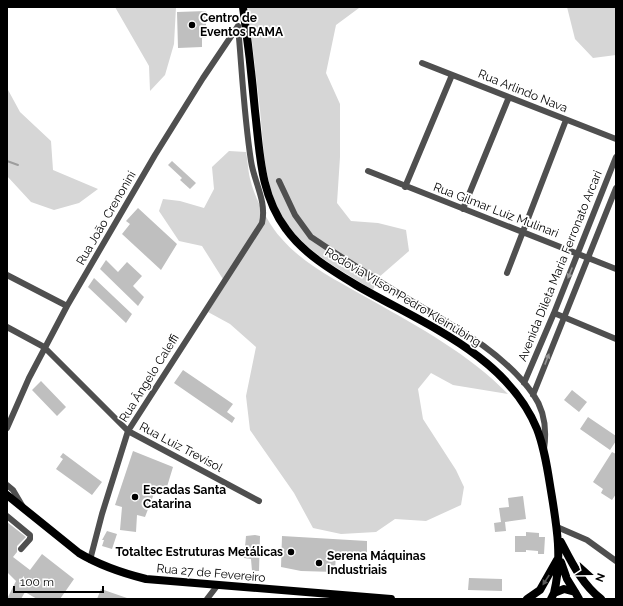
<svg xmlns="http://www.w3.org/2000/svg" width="623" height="606" font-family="Raleway,sans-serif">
	<rect width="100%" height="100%" fill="#fff"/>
	<path fill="#d6d6d6" d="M 115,7 L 176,7 L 174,44 L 165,75 L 150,91 L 149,66 Z
		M 248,7 L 359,8 L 336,25 L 326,73 L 340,104 L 340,157 L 337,203 L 351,221 L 378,223 L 406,230 L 409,251 L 378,278 L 373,290 C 344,272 312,256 290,228 C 264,194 264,151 260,110 C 256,75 252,41 248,7 Z
		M 567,7 L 616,7 L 616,55 L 593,58 L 575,39 Z
		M 7,88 L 20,112 L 51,141 L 53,170 L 98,189 L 79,203 L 54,210 L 31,202 L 7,176 Z
		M 229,151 L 246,152 C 248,162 248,173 251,182 C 255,199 270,226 281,238 C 305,266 340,282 371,300 C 419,327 469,354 508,394 L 453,385 L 431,373 L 418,389 L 423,419 L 456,470 L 464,487 L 461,505 L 426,521 L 395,519 L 376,532 L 341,534 L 313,528 L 294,493 L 250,430 L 246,396 L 256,347 L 230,324 L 208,312 L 226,284 L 202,246 L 179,241 L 159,211 L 163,199 L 180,201 L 204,208 L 214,189 L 212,167 Z"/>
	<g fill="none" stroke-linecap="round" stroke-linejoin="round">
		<path stroke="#9d9d9d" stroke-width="2" d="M 7,161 L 18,165"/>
	</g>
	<path fill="#bfbfbf" d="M 206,11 L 206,38 L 202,38 L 202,47 L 178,48 L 177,12 Z
		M 172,161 L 196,183 L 190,189 L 180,180 L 182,178 L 168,165 Z
		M 138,208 L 177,244 L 161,270 L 122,234 L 130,224 L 126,221 Z
		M 106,260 L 118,272 L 127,262 L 142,276 L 133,286 L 144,297 L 138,306 L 100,269 Z
		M 94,278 L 132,314 L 126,323 L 88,287 Z
		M 183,370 L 233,404 L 227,412 L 235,418 L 232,423 L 174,383 Z
		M 41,381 L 66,407 L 57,416 L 32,390 Z
		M 572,390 L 587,402 L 579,412 L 564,400 Z
		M 588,417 L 616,436 L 616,441 L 610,450 L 580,429 Z
		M 133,451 L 173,467 L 166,490 L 157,486 L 145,517 L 137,515 L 136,532 L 120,530 L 122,507 L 115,505 Z
		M 612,452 L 616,454 L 616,494 L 612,500 L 601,493 L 603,489 L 593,482 Z
		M 63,453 L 102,482 L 92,495 L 56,469 L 63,459 L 60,457 Z
		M 523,496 L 526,519 L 505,522 L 506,531 L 495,532 L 494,523 L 501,522 L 499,508 L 509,507 L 508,498 Z
		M 7,522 L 26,537 L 17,546 L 17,552 L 13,557 L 30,570 L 42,554 L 74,579 L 60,599 L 37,599 L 25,592 L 21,599 L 7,599 L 16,581 L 7,572 Z
		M 107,531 L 117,534 L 112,549 L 102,546 L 104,540 L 102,540 Z
		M 526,532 L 539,533 L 539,537 L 545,537 L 544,554 L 538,554 L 538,551 L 526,550 L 526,552 L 515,552 L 515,536 L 526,536 Z
		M 255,535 L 260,536 L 259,571 L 252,571 L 251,559 L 244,558 L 246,536 Z
		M 282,536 L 367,541 L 367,555 L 336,553 L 335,572 L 301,571 L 281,567 Z
		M 469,578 L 502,579 L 502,591 L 468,590 Z
		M 101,589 L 127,598 L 127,599 L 97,599 Z"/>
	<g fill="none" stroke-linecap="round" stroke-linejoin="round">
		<path stroke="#4f4f4f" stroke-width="6" d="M 422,63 L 616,139
			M 368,171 L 616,269
			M 279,181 L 295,215 L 311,237 C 340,256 370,276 400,294 C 446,322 501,349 533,394 C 545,411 547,429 544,449
			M 405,187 L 452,75
			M 463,209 L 509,97
			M 507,273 L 566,120
			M 7,275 L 67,306
			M 554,313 L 616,339
			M 7,327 L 44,347 L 128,431 L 259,501
			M 524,383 L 554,313 L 616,157
			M 533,395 L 616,188
			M 7,428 L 29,378 L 67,306 L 155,155 L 203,78 L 238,26
			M 7,485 L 13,490 L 23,507
			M 7,516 L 30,535 L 30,539 L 21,549
			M 557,527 L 587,540 L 616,561
			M 90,560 L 102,514 L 128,431 L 262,223 C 267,201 254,182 251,161 C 244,116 242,71 238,26
			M 207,599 L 217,586"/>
		<path stroke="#000" stroke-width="8" d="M 243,7 C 248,42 252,77 255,111 C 260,153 260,194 286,229 C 303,253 331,270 356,285 C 421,323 506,354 537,429 C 544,447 547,466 550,485 C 556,522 563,556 554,593
			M 7,495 L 79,553 C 99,565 122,573 146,579 L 391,599
			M 561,542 C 572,563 582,584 601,599
			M 561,562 L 567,579 L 575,592
			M 527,599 L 540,590 L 557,560
			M 551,599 L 554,593 L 564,589 L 575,592 L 579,599"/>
	</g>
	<defs><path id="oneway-solid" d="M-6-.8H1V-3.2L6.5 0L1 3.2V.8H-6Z"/></defs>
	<g fill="#959595">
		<use href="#oneway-solid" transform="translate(570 273) rotate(112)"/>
		<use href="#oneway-solid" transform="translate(547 359) rotate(-69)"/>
	</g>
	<use fill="#595959" href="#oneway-solid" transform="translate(546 580) rotate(123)"/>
	<g fill="#000" stroke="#fff" stroke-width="1.5">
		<circle cx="192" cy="25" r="4"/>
		<circle cx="135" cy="497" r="4"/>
		<circle cx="291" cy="552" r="4"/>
		<circle cx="319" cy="563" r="4"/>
	</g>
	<g text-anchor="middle" stroke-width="3.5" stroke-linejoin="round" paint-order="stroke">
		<g font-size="12" font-weight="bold" fill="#000" stroke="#fff" text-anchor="start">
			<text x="200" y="22">Centro de<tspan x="200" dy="14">Eventos RAMA</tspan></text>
			<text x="143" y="494">Escadas Santa<tspan x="143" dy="14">Catarina</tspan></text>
			<text x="283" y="556" text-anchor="end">Totaltec Estruturas Metálicas</text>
			<text x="327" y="560">Serena Máquinas<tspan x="327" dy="14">Industriais</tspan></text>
		</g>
		<g font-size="12" fill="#000" stroke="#fff">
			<text transform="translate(523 91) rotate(22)" y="4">Rua Arlindo Nava</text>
			<text transform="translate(496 210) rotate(21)" y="4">Rua Gilmar Luiz Mulinari</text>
			<text transform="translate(106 218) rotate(-60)" y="4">Rua João Crenonini</text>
			<text transform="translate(560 266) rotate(-68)" y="4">Avenida Dileta Maria Ferronato Arcari</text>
			<text transform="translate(403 297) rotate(31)" y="4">Rodovia Vilson Pedro Kleinübing</text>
			<text transform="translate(149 378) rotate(-58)" y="4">Rua Ângelo Caleffi</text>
			<text transform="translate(181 447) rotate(28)" y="4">Rua Luiz Trevisol</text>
			<text transform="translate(211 573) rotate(5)" y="4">Rua 27 de Fevereiro</text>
		</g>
	</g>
	<rect width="623" height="606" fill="none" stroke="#000000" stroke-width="16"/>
	<g transform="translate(591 574) rotate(111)" stroke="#ffffff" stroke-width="3" paint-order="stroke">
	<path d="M0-3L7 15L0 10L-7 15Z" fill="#000000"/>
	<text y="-6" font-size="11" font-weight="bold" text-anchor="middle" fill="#000000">N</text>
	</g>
	<path d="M14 586v6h89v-6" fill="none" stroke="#000000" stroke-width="2"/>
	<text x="20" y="586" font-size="12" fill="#000000" stroke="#ffffff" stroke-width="3" paint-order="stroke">100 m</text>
</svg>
